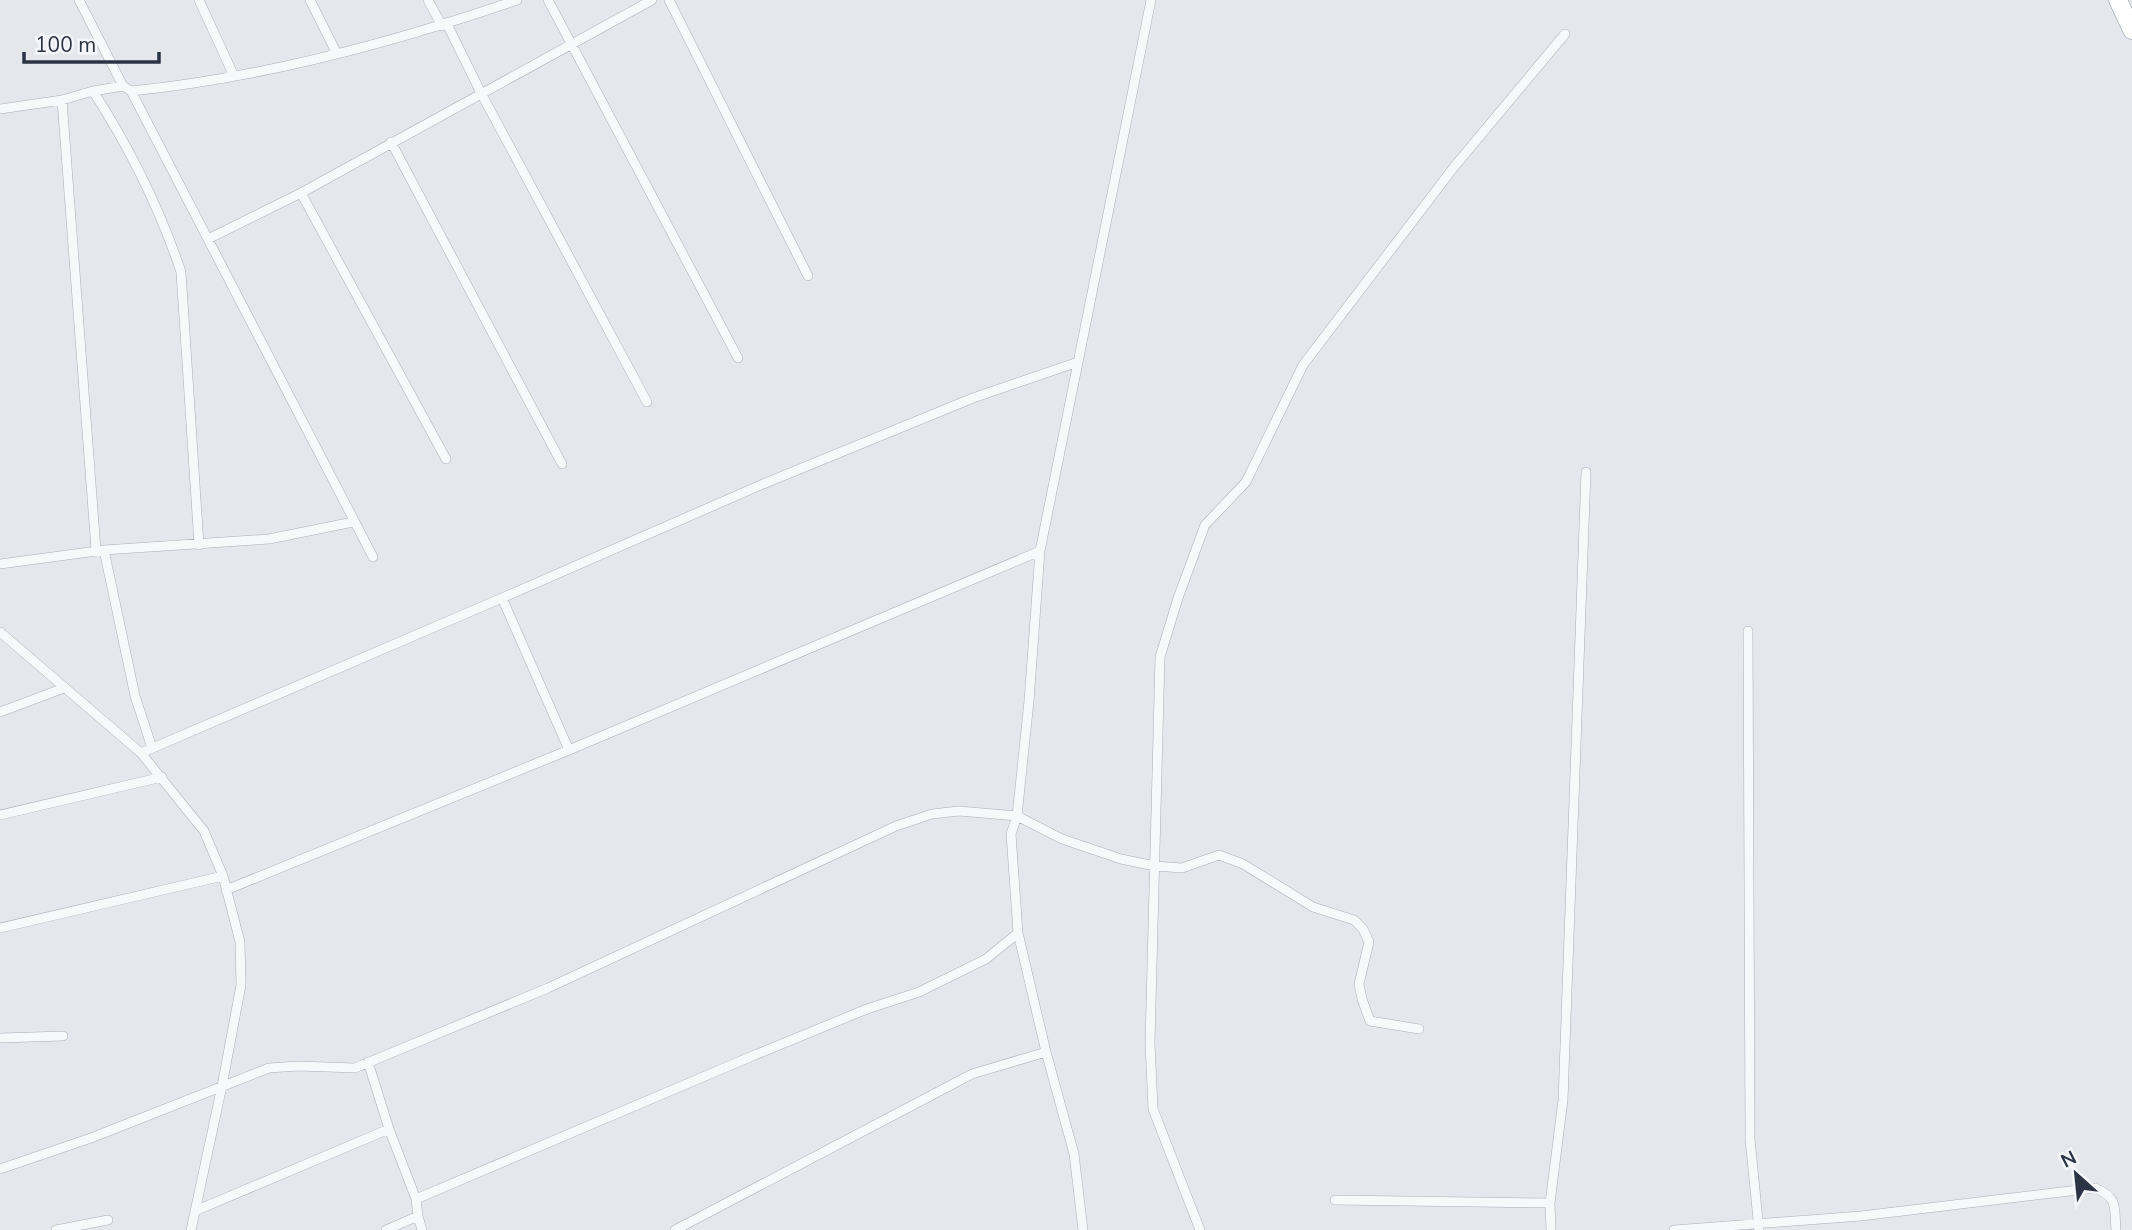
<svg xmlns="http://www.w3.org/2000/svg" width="2132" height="1230" font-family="'Nunito Sans',sans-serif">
	<rect width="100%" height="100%" fill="#e4e7ec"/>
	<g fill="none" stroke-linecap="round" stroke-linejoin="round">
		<defs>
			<path id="street" d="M 79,0 L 123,86
				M 199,0 L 234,76
				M 310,0 L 337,54
				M 428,0 L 442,26
				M 548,0 L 738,358
				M 669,0 L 808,276
				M 447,24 L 481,93 L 647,402
				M 93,91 C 129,147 160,209 181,272 L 199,545
				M 131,91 L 373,557
				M 62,100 L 96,550
				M 0,109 L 62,100 L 93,91 L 123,86 L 131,91 C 262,78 392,43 517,0
				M 391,142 L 562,464
				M 301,193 L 446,459
				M 208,239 L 301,193 L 652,0
				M 104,550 L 135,696 L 152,748
				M 0,564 L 104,550 L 269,539 L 353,522
				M 502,598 L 569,750
				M 1748,631 L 1750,1139 L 1759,1230
				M 0,632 L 141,753 L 204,831 L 223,876 L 240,942 L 241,985 L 222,1086 L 191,1230
				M 0,712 L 64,688
				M 141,753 L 502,598 L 763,484 L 973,398 L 1078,362
				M 0,815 L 162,777
				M 226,890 L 569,750 L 1040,551
				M 0,928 L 223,876
				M 0,1038 L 63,1036
				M 368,1062 L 389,1129 L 416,1199 L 418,1216 L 422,1230
				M 0,1169 L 91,1138 L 269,1068 L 298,1066 L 355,1068 L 548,988 L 896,826 L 932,814 L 959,811 L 1017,816 L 1062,839 L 1121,859 L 1155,866 L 1182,868 L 1219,855 L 1243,864 L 1313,907 L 1354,920 L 1363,929 L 1369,942 L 1359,984 L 1362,999 L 1370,1021 L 1419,1029
				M 416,1199 L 750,1057 L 867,1009 L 919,992 L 986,959 L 1018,933
				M 1335,1200 L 1550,1203
				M 195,1211 L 389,1129
				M 56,1230 L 108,1220
				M 386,1230 L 418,1216
				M 675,1230 L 972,1074 L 1046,1052
				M 1083,1230 L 1074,1154 L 1046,1052 L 1018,933 L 1011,834 L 1017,816 L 1029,701 L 1040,551 L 1151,0
				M 1200,1230 L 1153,1109 L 1150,1043 L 1160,657 L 1178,598 L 1205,525 L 1246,482 L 1303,365 L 1454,167 L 1565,34
				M 1551,1230 L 1550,1203 L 1563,1100 L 1586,472
				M 1674,1230 L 1861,1216 L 2095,1188 C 2119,1198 2114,1207 2116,1230"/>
			<path id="highway" d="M 2118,0 L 2132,30"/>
		</defs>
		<use href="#street" stroke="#a9aeb7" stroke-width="10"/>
		<use href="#highway" stroke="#8b94a3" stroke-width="19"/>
		<use href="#street" stroke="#f7f8fa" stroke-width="9"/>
		<use href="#highway" stroke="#fff" stroke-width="18"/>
	</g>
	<g transform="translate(2076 1174) rotate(333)" stroke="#f4f6f9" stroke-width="5" paint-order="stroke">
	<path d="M0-5L12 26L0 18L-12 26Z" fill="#2b3445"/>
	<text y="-10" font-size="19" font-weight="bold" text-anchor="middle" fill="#2b3445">N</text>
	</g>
	<path d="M24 52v10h135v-10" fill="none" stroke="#2b3445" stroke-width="3.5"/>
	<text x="35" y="52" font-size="21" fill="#2b3445" stroke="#f4f6f9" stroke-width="5" paint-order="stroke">100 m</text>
</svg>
